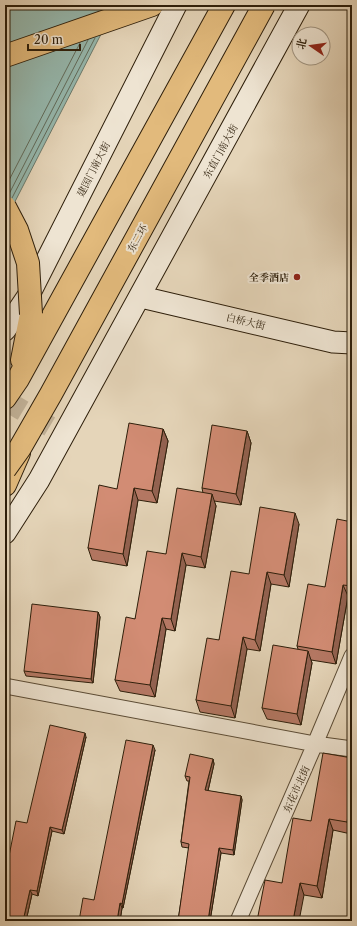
<svg xmlns="http://www.w3.org/2000/svg" width="357" height="926" font-family="'Libre Caslon Text','Noto Serif SC',serif">
	<rect width="100%" height="100%" fill="#e5d5b9"/>
	<filter id="stains"><feTurbulence type="fractalNoise" baseFrequency=".005" numOctaves="4"/><feColorMatrix values="0 0 0 0 .2 0 0 0 0 .09 0 0 0 0 .02 0 0 0 .5 -.17"/></filter>
	<radialGradient id="worn" r=".72"><stop offset=".6" stop-color="#630" stop-opacity="0"/><stop offset="1" stop-color="#630" stop-opacity=".3"/></radialGradient>
	<path fill="#96b9af" stroke="#6c7b6d" d="M 5,5 L 116,5 L 5,221 Z"/>
	<g fill="none" stroke-linecap="round" stroke-linejoin="round">
		<path stroke="#626c5c" stroke-width="1" d="M 5,188 L 80,43
			M 8,196 L 88,40
			M 12,198 L 95,38"/>
		<path stroke="#c0b096" stroke-width="21" stroke-dasharray="21 10" stroke-linecap="butt" d="M 5,400 L 64,435"/>
		<defs>
			<path id="street" d="M 5,686 L 315,744 L 352,749
				M 238,921 L 315,744 L 352,656"/>
			<path id="secondary" d="M 141,297 L 333,342 L 352,343
				M 5,330 L 30,293 L 176,5
				M 5,533 L 39,480 L 299,5"/>
			<path id="highway" d="M 5,56 L 152,5
				M 22,360 L 31,314
				M 5,398 L 18,379 L 224,5
				M 5,485 L 19,453"/>
		</defs>
		<use href="#street" stroke="#5b4c36" stroke-width="17"/>
		<use href="#secondary" stroke="#2d1e0a" stroke-width="23"/>
		<use href="#highway" stroke="#2d1e0a" stroke-width="24"/>
		<use href="#street" stroke="#eee4d2" stroke-width="15"/>
		<use href="#secondary" stroke="#eee4d2" stroke-width="21"/>
		<use href="#highway" stroke="#e2ba7c" stroke-width="22"/>
		<defs>
			<path id="highway-bridge" d="M 5,207 L 17,230 L 28,263 L 31,314
				M 5,469 L 20,448 L 51,394 L 264,5"/>
		</defs>
		<use href="#highway-bridge" stroke="#2d1e0a" stroke-width="24" stroke-linecap="butt"/>
		<use href="#highway-bridge" stroke="#e2ba7c" stroke-width="22"/>
	</g>
	<path fill="#b57864" stroke="#2d1e0a" d="M 163,429 L 168,441 L 157,503 L 138,500 L 127,566 L 92,560 L 88,548 L 117,489 Z
		M 247,431 L 251,443 L 241,505 L 214,501 L 216,506 L 205,568 L 186,565 L 175,631 L 166,629 L 155,697 L 120,691 L 115,680 L 135,619 L 166,554 L 203,493 L 202,488 Z
		M 352,522 L 352,597 L 348,596 L 336,664 L 311,660 L 312,663 L 301,725 L 267,719 L 262,708 L 298,649 L 297,646 L 325,587 Z
		M 299,524 L 289,587 L 271,584 L 260,651 L 247,649 L 235,718 L 200,712 L 196,700 L 219,640 L 249,574 Z
		M 98,612 L 100,617 L 93,683 L 26,676 L 24,671 Z
		M 86,737 L 64,834 L 52,831 L 38,896 L 32,894 L 26,921 L 5,921 Z
		M 155,750 L 123,908 L 122,908 L 120,921 L 79,921 L 94,900 Z
		M 352,758 L 352,829 L 351,834 L 333,830 L 322,898 L 304,895 L 282,883 L 311,821 Z
		M 213,759 L 214,764 L 208,791 L 241,796 L 242,800 L 234,855 L 221,853 L 210,921 L 178,921 L 189,848 L 182,847 L 181,842 L 189,781 L 187,781 L 185,776 Z"/>
	<path fill="#936251" stroke="#2d1e0a" d="M 163,429 L 168,441 L 157,503 L 152,491 Z
		M 247,431 L 251,443 L 241,505 L 236,494 Z
		M 134,488 L 138,500 L 127,566 L 123,554 Z
		M 212,494 L 216,506 L 205,568 L 201,557 Z
		M 295,513 L 299,524 L 289,587 L 284,575 Z
		M 182,553 L 186,565 L 175,631 L 171,619 Z
		M 267,572 L 271,584 L 260,651 L 255,640 Z
		M 343,585 L 348,596 L 336,664 L 332,652 Z
		M 98,612 L 100,617 L 93,683 L 91,679 Z
		M 162,618 L 166,629 L 155,697 L 150,685 Z
		M 243,637 L 247,649 L 235,718 L 231,706 Z
		M 308,651 L 312,663 L 301,725 L 297,714 Z
		M 85,733 L 86,737 L 64,834 L 62,830 Z
		M 153,745 L 155,750 L 123,908 L 122,904 Z
		M 213,759 L 214,764 L 207,795 L 205,790 Z
		M 352,792 L 352,829 L 351,834 L 347,822 Z
		M 241,796 L 242,800 L 234,855 L 233,850 Z
		M 329,819 L 333,830 L 322,898 L 317,886 Z
		M 50,827 L 52,831 L 38,896 L 37,891 Z
		M 219,848 L 221,853 L 210,921 L 208,921 Z
		M 300,883 L 304,895 L 299,921 L 293,921 Z
		M 30,890 L 32,894 L 26,921 L 23,921 Z
		M 120,903 L 122,908 L 120,921 L 117,921 Z"/>
	<path fill="#d28c74" stroke="#2d1e0a" d="M 129,423 L 163,429 L 152,491 L 134,488 L 123,554 L 88,548 L 99,485 L 117,489 Z
		M 212,425 L 247,431 L 236,494 L 202,488 Z
		M 177,488 L 212,494 L 201,557 L 182,553 L 171,619 L 162,618 L 150,685 L 115,680 L 126,617 L 135,619 L 147,551 L 166,554 Z
		M 260,507 L 295,513 L 284,575 L 267,572 L 255,640 L 243,637 L 231,706 L 196,700 L 207,638 L 219,640 L 231,571 L 249,574 Z
		M 337,519 L 352,522 L 352,586 L 343,585 L 332,652 L 297,646 L 308,584 L 325,587 Z
		M 32,604 L 98,612 L 91,679 L 24,671 Z
		M 273,645 L 308,651 L 297,714 L 262,708 Z
		M 50,725 L 85,733 L 62,830 L 50,827 L 37,891 L 30,890 L 23,921 L 5,921 L 5,876 L 16,821 L 27,823 Z
		M 126,740 L 153,745 L 122,904 L 120,903 L 117,921 L 79,921 L 83,898 L 94,900 Z
		M 323,753 L 352,758 L 352,792 L 347,822 L 329,819 L 317,886 L 300,883 L 293,921 L 257,921 L 265,880 L 282,883 L 293,818 L 311,821 Z
		M 190,754 L 213,759 L 205,790 L 241,796 L 233,850 L 219,848 L 208,921 L 178,921 L 189,844 L 181,842 L 190,777 L 185,776 Z
		M 352,904 L 352,921 L 349,921 Z"/>
	<circle fill="#8f2418" stroke="#eee4d2" stroke-width="1.5" cx="297" cy="277" r="4"/>
	<g text-anchor="middle" stroke-width="4" stroke-linejoin="round" paint-order="stroke">
		<g font-size="10" fill="#2d1e0a" stroke="#eee4d2">
			<text transform="translate(220 151) rotate(-61)" y="4">东直门南大街</text>
			<text transform="translate(93 169) rotate(-63)" y="4">建国门南大街</text>
			<text transform="translate(137 238) rotate(-61)" y="4">东二环</text>
			<text transform="translate(246 321) rotate(13)" y="4">白桥大街</text>
			<text transform="translate(296 789) rotate(-66)" y="4">东花市北街</text>
		</g>
		<g font-size="10" font-weight="bold" fill="#2d1e0a" stroke="#eee4d2" text-anchor="end">
			<text x="289" y="281">全季酒店</text>
		</g>
	</g>
	<rect width="357" height="926" fill="none" stroke="#e5d5b9" stroke-width="20"/>
	<rect x="6" y="6" width="345" height="914" fill="none" stroke="#2d1e0a" stroke-width="2"/>
	<rect x="10" y="10" width="337" height="906" fill="none" stroke="#2d1e0a"/>
	<g transform="translate(311 46) rotate(283)"><circle r="19" fill="#eee4d2" stroke="#a19582"/>
	<path d="M0-3L7 15L0 10L-7 15Z" fill="#8f2418"/>
	<text y="-6" font-size="11" font-weight="bold" text-anchor="middle" fill="#2d1e0a">北</text>
	</g>
	<path d="M28 44v6h52v-6" fill="none" stroke="#2d1e0a" stroke-width="2"/>
	<text x="34" y="44" font-size="12" fill="#2d1e0a" stroke="#eee4d2" stroke-width="3" paint-order="stroke">20 m</text>
	<rect width="100%" height="100%" filter="url(#stains)"/>
	<rect width="100%" height="100%" fill="url(#worn)"/>
</svg>
